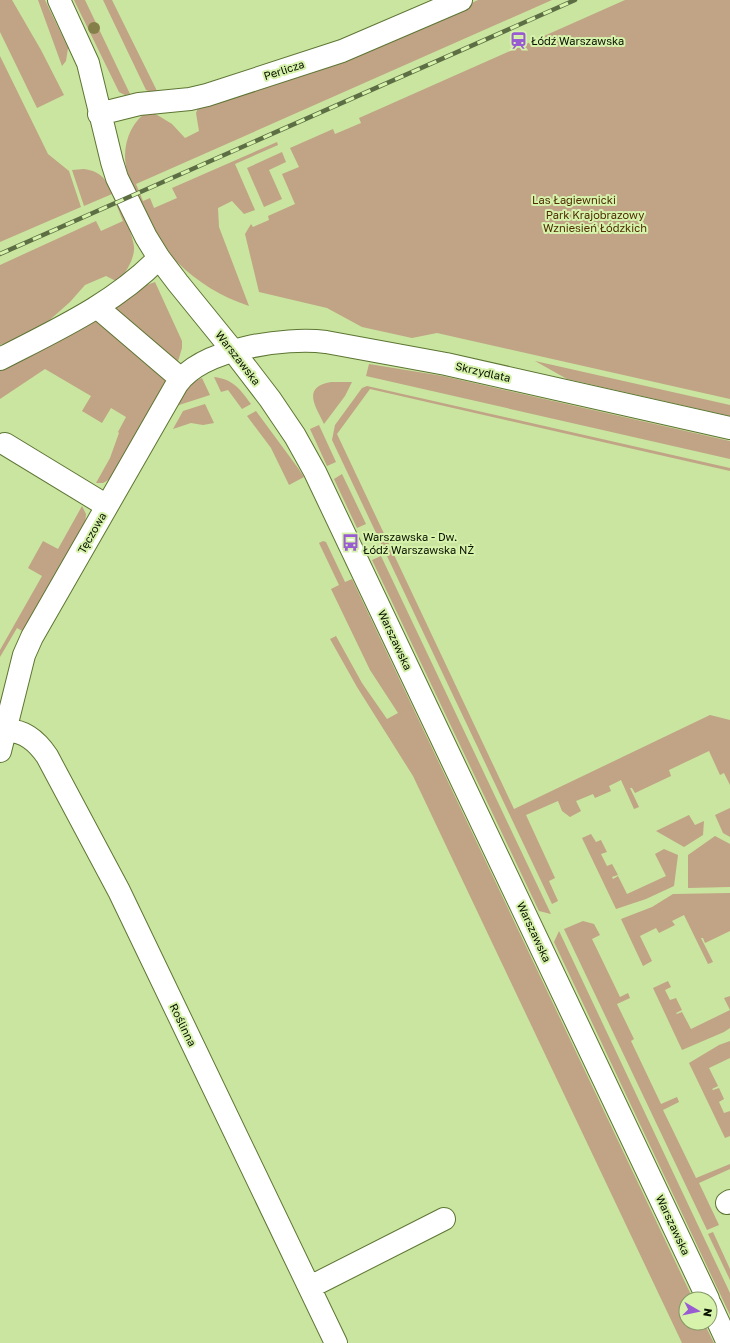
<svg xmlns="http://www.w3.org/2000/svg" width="730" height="1343" font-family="'Golos Text',sans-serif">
	<rect width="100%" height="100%" fill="#c9e59f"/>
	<path fill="#c1a386" d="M 0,0 L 12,0 L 41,50 L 64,95 L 37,108 L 0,32 Z
		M 38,0 L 45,0 L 68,48 L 66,61 L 62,66 Z
		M 74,0 L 85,0 L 130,94 L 125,95 L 119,92 Z
		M 103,0 L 112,0 L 159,95 L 146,90 Z
		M 478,0 L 552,0 L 136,184 L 143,201 L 150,198 L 154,208 L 177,198 L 172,188 L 277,142 L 278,145 L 235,164 L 255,210 L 244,214 L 232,201 L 218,208 L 219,227 L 249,306 C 222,297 197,282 177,262 C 163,246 153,226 144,207 C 138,196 130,183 127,171 C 121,148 129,123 149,110 L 172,124 L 185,138 L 199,131 L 196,113 L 199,106 L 388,41 Z
		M 625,0 L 730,0 L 730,399 L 437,333 L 412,338 L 362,327 L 327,308 L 259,292 L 245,234 L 251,224 L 253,227 L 269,220 L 268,216 L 295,204 L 282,174 L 299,167 L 290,148 L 333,129 L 335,134 L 361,123 L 359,118 Z
		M 0,56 L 48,154 L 69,171 L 81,207 L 0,242 Z
		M 282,152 L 286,162 L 269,170 L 282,199 L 264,207 L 247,168 Z
		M 84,169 C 92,170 100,173 105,180 C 113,190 136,238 134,250 C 133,262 125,273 118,282 L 106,276 L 85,285 L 70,302 L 36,332 L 0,345 L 0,265 L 96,221 L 101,231 L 123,221 L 112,194 L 84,206 L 72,170 Z
		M 155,282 L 182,341 L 182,348 L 176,368 L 108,309 L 141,287 Z
		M 99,315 L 170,377 L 110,479 L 103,483 L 96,483 L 110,458 L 119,433 L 118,432 L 126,417 L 111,408 L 102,423 L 82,411 L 91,396 L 45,369 L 0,399 L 0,368 Z
		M 535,361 L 730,405 L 730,416 L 567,379 Z
		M 369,364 L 443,376 L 730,441 L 730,459 L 366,376 Z
		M 214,377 C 233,379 241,390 251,404 L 242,409 L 228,390 L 221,392 Z
		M 202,378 L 210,395 L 176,406 C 182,394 188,383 202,378 Z
		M 331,382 L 352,382 L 345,396 L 324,424 C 316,407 301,387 331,382 Z
		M 367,386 L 730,468 L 730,471 L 370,389 L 337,434 L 514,809 L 710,715 L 730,720 L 730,785 L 724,773 L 720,775 L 709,751 L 669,770 L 671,776 L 635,793 L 632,788 L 630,788 L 639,807 L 634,809 L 621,780 L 609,786 L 611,791 L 595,798 L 593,794 L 576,801 L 581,811 L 570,817 L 562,811 L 558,801 L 526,815 L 555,878 L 549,881 L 558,901 L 552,904 L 332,440 L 335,425 L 362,388 Z
		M 205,404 L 214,423 L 203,425 L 191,423 L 173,429 L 183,411 Z
		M 256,411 L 298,468 L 304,477 L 289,485 L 271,448 L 247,416 Z
		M 319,425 L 336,462 L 327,466 L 310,429 Z
		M 342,474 L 366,524 L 357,528 L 334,479 Z
		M 82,506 L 86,514 L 85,523 L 24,632 L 17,628 L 0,657 L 0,650 L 42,576 L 28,568 L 43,541 L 58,549 Z
		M 323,541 L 326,542 L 345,582 L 352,579 L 693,1299 L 686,1299 L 686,1323 L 704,1323 L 714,1343 L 682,1343 L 413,776 L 357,687 L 330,639 L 336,636 L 362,683 L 387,719 L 398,713 L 370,670 L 331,589 L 339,585 L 319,543 Z
		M 381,556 L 551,914 L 539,911 L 372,560 Z
		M 730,808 L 730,837 L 723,833 L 715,815 Z
		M 689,815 L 695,825 L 704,821 L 703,835 L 684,847 L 656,831 Z
		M 591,834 L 596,842 L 601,840 L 607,852 L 601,854 L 607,866 L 612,864 L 618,875 L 612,877 L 613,879 L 618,876 L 627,894 L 666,876 L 655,854 L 664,849 L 678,855 L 674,886 L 646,899 L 616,909 L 582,838 Z
		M 715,836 L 730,844 L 730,887 L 688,888 L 688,855 Z
		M 730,893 L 730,931 L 705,943 L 703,938 L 701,938 L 713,962 L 708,964 L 684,915 L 672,921 L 675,925 L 659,933 L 656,928 L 640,936 L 652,961 L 643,966 L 621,919 L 652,907 L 673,894 Z
		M 583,921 L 594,924 L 600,935 L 592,939 L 620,997 L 628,993 L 630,998 L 617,1004 L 634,1039 L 631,1041 L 661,1104 L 677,1097 L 679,1102 L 663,1110 L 696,1178 L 730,1164 L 730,1169 L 699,1183 L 719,1225 L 707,1230 L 564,929 Z
		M 559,931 L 730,1293 L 730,1315 L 554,942 Z
		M 668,981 L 671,987 L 665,990 L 670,1000 L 676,998 L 682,1010 L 676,1013 L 677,1014 L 682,1012 L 691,1029 L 730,1010 L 724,998 L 730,996 L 730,1028 L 724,1032 L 682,1050 L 653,988 Z
		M 730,1041 L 730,1058 L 709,1068 L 718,1086 L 712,1089 L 713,1090 L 719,1088 L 724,1099 L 719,1102 L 724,1113 L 730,1111 L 730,1136 L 725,1138 L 689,1063 L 719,1045 Z
		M 713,1232 L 730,1269 L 730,1280 L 708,1234 Z"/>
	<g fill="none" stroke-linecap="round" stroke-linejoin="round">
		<defs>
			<path id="minor" d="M 59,0 L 88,63 L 112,162 L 117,178 L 146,237 L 159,258 L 178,283 L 234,352 L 270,399 L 295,436 L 315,472 L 708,1299
				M 99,114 L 139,104 L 190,99 L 207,95 L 342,51 L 461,0
				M 98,308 L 181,379
				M 0,359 C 56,330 114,304 159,258
				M 5,444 L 107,506
				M 0,732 C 21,727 36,740 47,756 L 119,891 L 336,1343
				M 0,751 L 24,655 L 32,637 L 177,384 C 203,348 285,337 326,342 L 446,364 L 730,428
				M 727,1203 L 730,1201
				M 310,1287 L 444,1219
				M 710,1304 L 728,1343"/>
		</defs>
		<use href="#minor" stroke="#5d7533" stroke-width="24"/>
		<use href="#minor" stroke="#fff" stroke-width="22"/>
		<defs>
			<path id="rail" d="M 0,254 L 575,0"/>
		</defs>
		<use href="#rail" stroke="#5d6e45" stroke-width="4.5"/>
		<use href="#rail" stroke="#d6f2ab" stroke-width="3" stroke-dasharray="9" stroke-linecap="butt"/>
	</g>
	<circle fill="#85804a" cx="94" cy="28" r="6"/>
	<defs>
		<symbol id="station-bare" viewBox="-9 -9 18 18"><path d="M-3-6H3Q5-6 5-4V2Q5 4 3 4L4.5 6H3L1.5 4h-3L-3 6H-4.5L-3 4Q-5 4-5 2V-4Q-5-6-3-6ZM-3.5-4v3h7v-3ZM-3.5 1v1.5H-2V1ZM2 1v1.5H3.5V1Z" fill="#995bd2" stroke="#d6f2ab" stroke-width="2.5" paint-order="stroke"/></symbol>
		<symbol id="bus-bare" viewBox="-9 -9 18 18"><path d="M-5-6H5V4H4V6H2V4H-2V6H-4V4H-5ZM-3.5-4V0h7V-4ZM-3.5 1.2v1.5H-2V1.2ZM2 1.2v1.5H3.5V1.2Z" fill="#995bd2" stroke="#d6f2ab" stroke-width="2.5" paint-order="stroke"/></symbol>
	</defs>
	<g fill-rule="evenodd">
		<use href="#station-bare" x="506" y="28" width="25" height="25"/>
		<use href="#bus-bare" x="338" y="530" width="25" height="25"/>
	</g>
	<g text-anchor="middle" stroke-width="4" stroke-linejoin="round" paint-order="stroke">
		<g font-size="11" fill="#0a1200" stroke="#d6f2ab" text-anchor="start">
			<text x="531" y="45">Łódź Warszawska</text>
			<text x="363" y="541">Warszawska - Dw.<tspan x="363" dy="13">Łódź Warszawska NŻ</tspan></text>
		</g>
		<g font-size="11" fill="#0a1200" stroke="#d6f2ab">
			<text transform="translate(284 70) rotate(-18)" y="4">Perlicza</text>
			<text transform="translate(238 358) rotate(52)" y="4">Warszawska</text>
			<text transform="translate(483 372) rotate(13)" y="4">Skrzydlata</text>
			<text transform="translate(92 533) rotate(-60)" y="4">Tęczowa</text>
			<text transform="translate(395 640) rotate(65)" y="4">Warszawska</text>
			<text transform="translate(534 932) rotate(65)" y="4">Warszawska</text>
			<text transform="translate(183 1025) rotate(64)" y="4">Roślinna</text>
			<text transform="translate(673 1225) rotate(65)" y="4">Warszawska</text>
		</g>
		<g font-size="11" fill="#4e2d04" stroke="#d6f2ab">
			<text x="574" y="204">Las Łagiewnicki</text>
			<text x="595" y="219">Park Krajobrazowy<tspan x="595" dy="13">Wzniesień Łódzkich</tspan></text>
		</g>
	</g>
	<g transform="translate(698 1311) rotate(99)"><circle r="19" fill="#d6f2ab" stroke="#849867"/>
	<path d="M0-3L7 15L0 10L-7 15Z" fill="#995bd2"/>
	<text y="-6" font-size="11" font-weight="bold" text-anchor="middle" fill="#0a1200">N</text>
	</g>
</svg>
